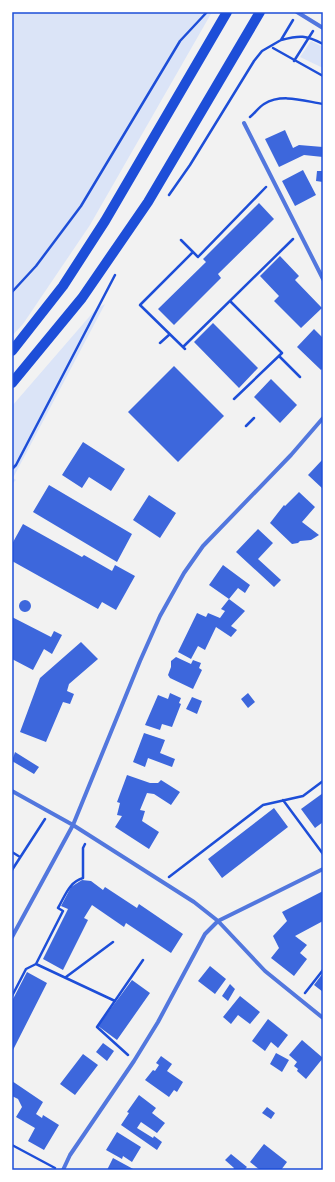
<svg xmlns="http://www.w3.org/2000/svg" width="335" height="1182" font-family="'Asap Condensed',sans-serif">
	<rect width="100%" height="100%" fill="#f2f2f2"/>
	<path fill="#dbe4f7" d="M 12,12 L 212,12 L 90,225 L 23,324 L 12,336 Z
		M 311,41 L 323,47 L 323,68 L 300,57 Z
		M 105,304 L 13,478 L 16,480 L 12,484 L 12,406 L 96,309 Z"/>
	<path fill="#3d67dc" d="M 285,130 L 293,148 L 299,145 L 323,147 L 323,157 L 304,155 L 279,167 L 265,139 Z
		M 303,170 L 316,195 L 295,206 L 282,181 Z
		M 317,171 L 323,171 L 323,182 L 316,181 Z
		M 259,203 L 274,219 L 218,274 L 221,278 L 174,325 L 158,309 L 206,262 L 203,259 Z
		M 280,256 L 299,276 L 295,280 L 322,308 L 301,328 L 274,301 L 279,296 L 260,276 Z
		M 213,323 L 258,368 L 239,388 L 194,342 Z
		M 314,329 L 323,338 L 323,368 L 321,370 L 297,347 Z
		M 174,366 L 224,416 L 178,462 L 128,412 Z
		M 271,379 L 297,405 L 280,423 L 254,397 Z
		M 83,442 L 125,469 L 111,491 L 89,477 L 82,488 L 62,475 Z
		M 323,459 L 323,489 L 308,475 Z
		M 49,485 L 132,534 L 117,562 L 33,512 Z
		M 299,492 L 315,507 L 302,522 L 319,535 L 311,540 L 300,541 L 298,543 L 292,544 L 270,523 L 284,505 L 285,506 Z
		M 149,495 L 176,513 L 160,538 L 133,520 Z
		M 23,524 L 82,557 L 84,555 L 112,571 L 115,565 L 135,576 L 116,610 L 102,602 L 98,609 L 12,561 L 12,544 Z
		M 258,529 L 273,543 L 258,559 L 281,580 L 274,587 L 236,552 Z
		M 223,565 L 250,585 L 245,593 L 238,588 L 229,599 L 245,611 L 231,626 L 237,630 L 231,637 L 216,627 L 205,650 L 198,646 L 191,659 L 178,652 L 197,613 L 206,617 L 208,613 L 220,618 L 225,611 L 221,609 L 229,599 L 209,585 Z
		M19 606a6 6 0 1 1 12 0a6 6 0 1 1-12 0Z
		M 12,617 L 51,637 L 54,631 L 62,635 L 52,654 L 44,649 L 33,670 L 12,659 Z
		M 81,642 L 98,659 L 69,684 L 67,691 L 74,694 L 70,704 L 63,702 L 46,742 L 20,732 L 40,678 Z
		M 176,657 L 191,664 L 193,660 L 201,663 L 199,668 L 202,670 L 193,689 L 170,678 L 168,675 L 171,667 L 171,661 Z
		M 170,693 L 181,698 L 179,703 L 181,704 L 172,727 L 162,724 L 160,730 L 145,725 L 158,695 L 168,699 Z
		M 248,693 L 255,702 L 248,708 L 241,699 Z
		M 192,697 L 202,701 L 197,714 L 186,709 Z
		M 144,733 L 165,740 L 160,753 L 175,759 L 172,767 L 148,758 L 145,767 L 133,762 Z
		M 15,752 L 39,767 L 34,774 L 12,761 Z
		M 127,775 L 150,783 L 158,783 L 161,780 L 180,792 L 171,805 L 154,794 L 147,793 L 140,810 L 145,811 L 142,821 L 159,832 L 149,849 L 115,827 L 122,816 L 117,815 L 120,803 L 117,802 Z
		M 323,793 L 323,822 L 315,828 L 301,809 Z
		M 274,808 L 288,827 L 222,878 L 208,859 Z
		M 82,880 L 91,881 L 103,890 L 105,887 L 137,908 L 139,904 L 183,934 L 171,953 L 126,923 L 124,927 L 92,905 L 84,918 L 88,920 L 63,970 L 43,959 L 68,909 L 61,906 L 71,887 Z
		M 323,891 L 323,921 L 295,936 L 307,945 L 300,953 L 307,959 L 294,976 L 271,958 L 279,948 L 273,936 L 287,921 L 282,912 Z
		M 210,966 L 226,979 L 215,994 L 198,981 Z
		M 27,972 L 47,983 L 12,1052 L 12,1001 Z
		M 323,973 L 323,992 L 314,985 Z
		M 132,980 L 150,993 L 117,1040 L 98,1026 Z
		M 230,984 L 235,989 L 228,1001 L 222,996 Z
		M 240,996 L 260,1012 L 250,1024 L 238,1015 L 231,1024 L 223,1017 Z
		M 268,1019 L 288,1035 L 278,1048 L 271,1042 L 265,1051 L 252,1041 Z
		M 302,1040 L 323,1058 L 306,1079 L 297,1071 L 298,1069 L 294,1066 L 297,1062 L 289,1055 Z
		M 103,1043 L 114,1051 L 107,1061 L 96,1052 Z
		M 276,1053 L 289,1060 L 282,1072 L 270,1064 Z
		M 83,1054 L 98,1065 L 75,1095 L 60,1084 Z
		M 161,1056 L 172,1064 L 167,1071 L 183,1082 L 177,1092 L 174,1090 L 169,1097 L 145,1080 L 153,1070 L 155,1071 L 159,1065 L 156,1063 Z
		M 12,1081 L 43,1102 L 36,1114 L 42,1118 L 43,1115 L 59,1125 L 44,1150 L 28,1141 L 35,1128 L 16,1117 L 22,1107 L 18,1099 L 12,1096 Z
		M 139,1095 L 156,1108 L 152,1113 L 165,1123 L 157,1133 L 141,1122 L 137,1128 L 153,1138 L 154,1136 L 162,1142 L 157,1150 L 121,1125 L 129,1113 L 127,1112 Z
		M 267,1107 L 275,1113 L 271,1119 L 262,1113 Z
		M 117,1132 L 141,1147 L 132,1162 L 123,1156 L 122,1159 L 106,1150 Z
		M 264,1144 L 287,1162 L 281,1170 L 260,1170 L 250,1162 Z
		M 231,1154 L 247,1167 L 244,1170 L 233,1170 L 234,1168 L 225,1160 Z
		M 113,1158 L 135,1170 L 107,1170 Z"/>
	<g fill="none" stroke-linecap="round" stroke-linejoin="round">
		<path stroke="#1d4ed8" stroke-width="2.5" d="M 281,40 C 300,35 306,35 323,44
			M 273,48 L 323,76
			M 294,61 L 313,31
			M 250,117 C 255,113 259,107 264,104 C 282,93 304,101 323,104
			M 169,195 L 190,165 L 254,61 L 262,51 L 281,40 L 293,20
			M 181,240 L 193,252
			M 12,292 L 36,266 L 81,206 L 180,41 L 207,12
			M 230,301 L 282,353 L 234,399
			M 160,343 L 170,334
			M 183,347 L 293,239
			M 185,349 L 140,305 L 193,252 L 198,257 L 266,187
			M 279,356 L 300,377
			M 246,426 L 254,418
			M 12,469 L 16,465 L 115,275
			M 283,800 L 323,854
			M 12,852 L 20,857
			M 12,870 L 45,819
			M 169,877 L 263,805 L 303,796 L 323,781
			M 36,964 L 63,911 L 58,908 C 65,896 69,882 83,878 L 83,848 L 85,844
			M 66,977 L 113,942
			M 305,993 L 323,970
			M 12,996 L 26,969 L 36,964 L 115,1001
			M 128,1055 L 97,1027 L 143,960
			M 12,1145 L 55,1168"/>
		<path stroke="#5277de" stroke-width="4" d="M 297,12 L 323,28
			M 244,123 L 323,279
			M 12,791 L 73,825 L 194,902 L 218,921 L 265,971 L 323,1018
			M 12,937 L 73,825 L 140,661 L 160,616 L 184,573 L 203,546 L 291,455 L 323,418
			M 63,1170 L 70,1155 L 134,1061 L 158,1022 L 205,934 L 218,921 L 323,869"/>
		<path stroke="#1d4ed8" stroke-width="10" d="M 12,351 L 63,286 L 105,221 L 227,12
			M 12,383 L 82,298 L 148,202 L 260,12"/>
	</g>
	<rect width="335" height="1182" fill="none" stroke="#ffffff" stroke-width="26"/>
	<rect x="13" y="13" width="309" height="1156" fill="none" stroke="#1d4ed8" stroke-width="1.5"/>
</svg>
